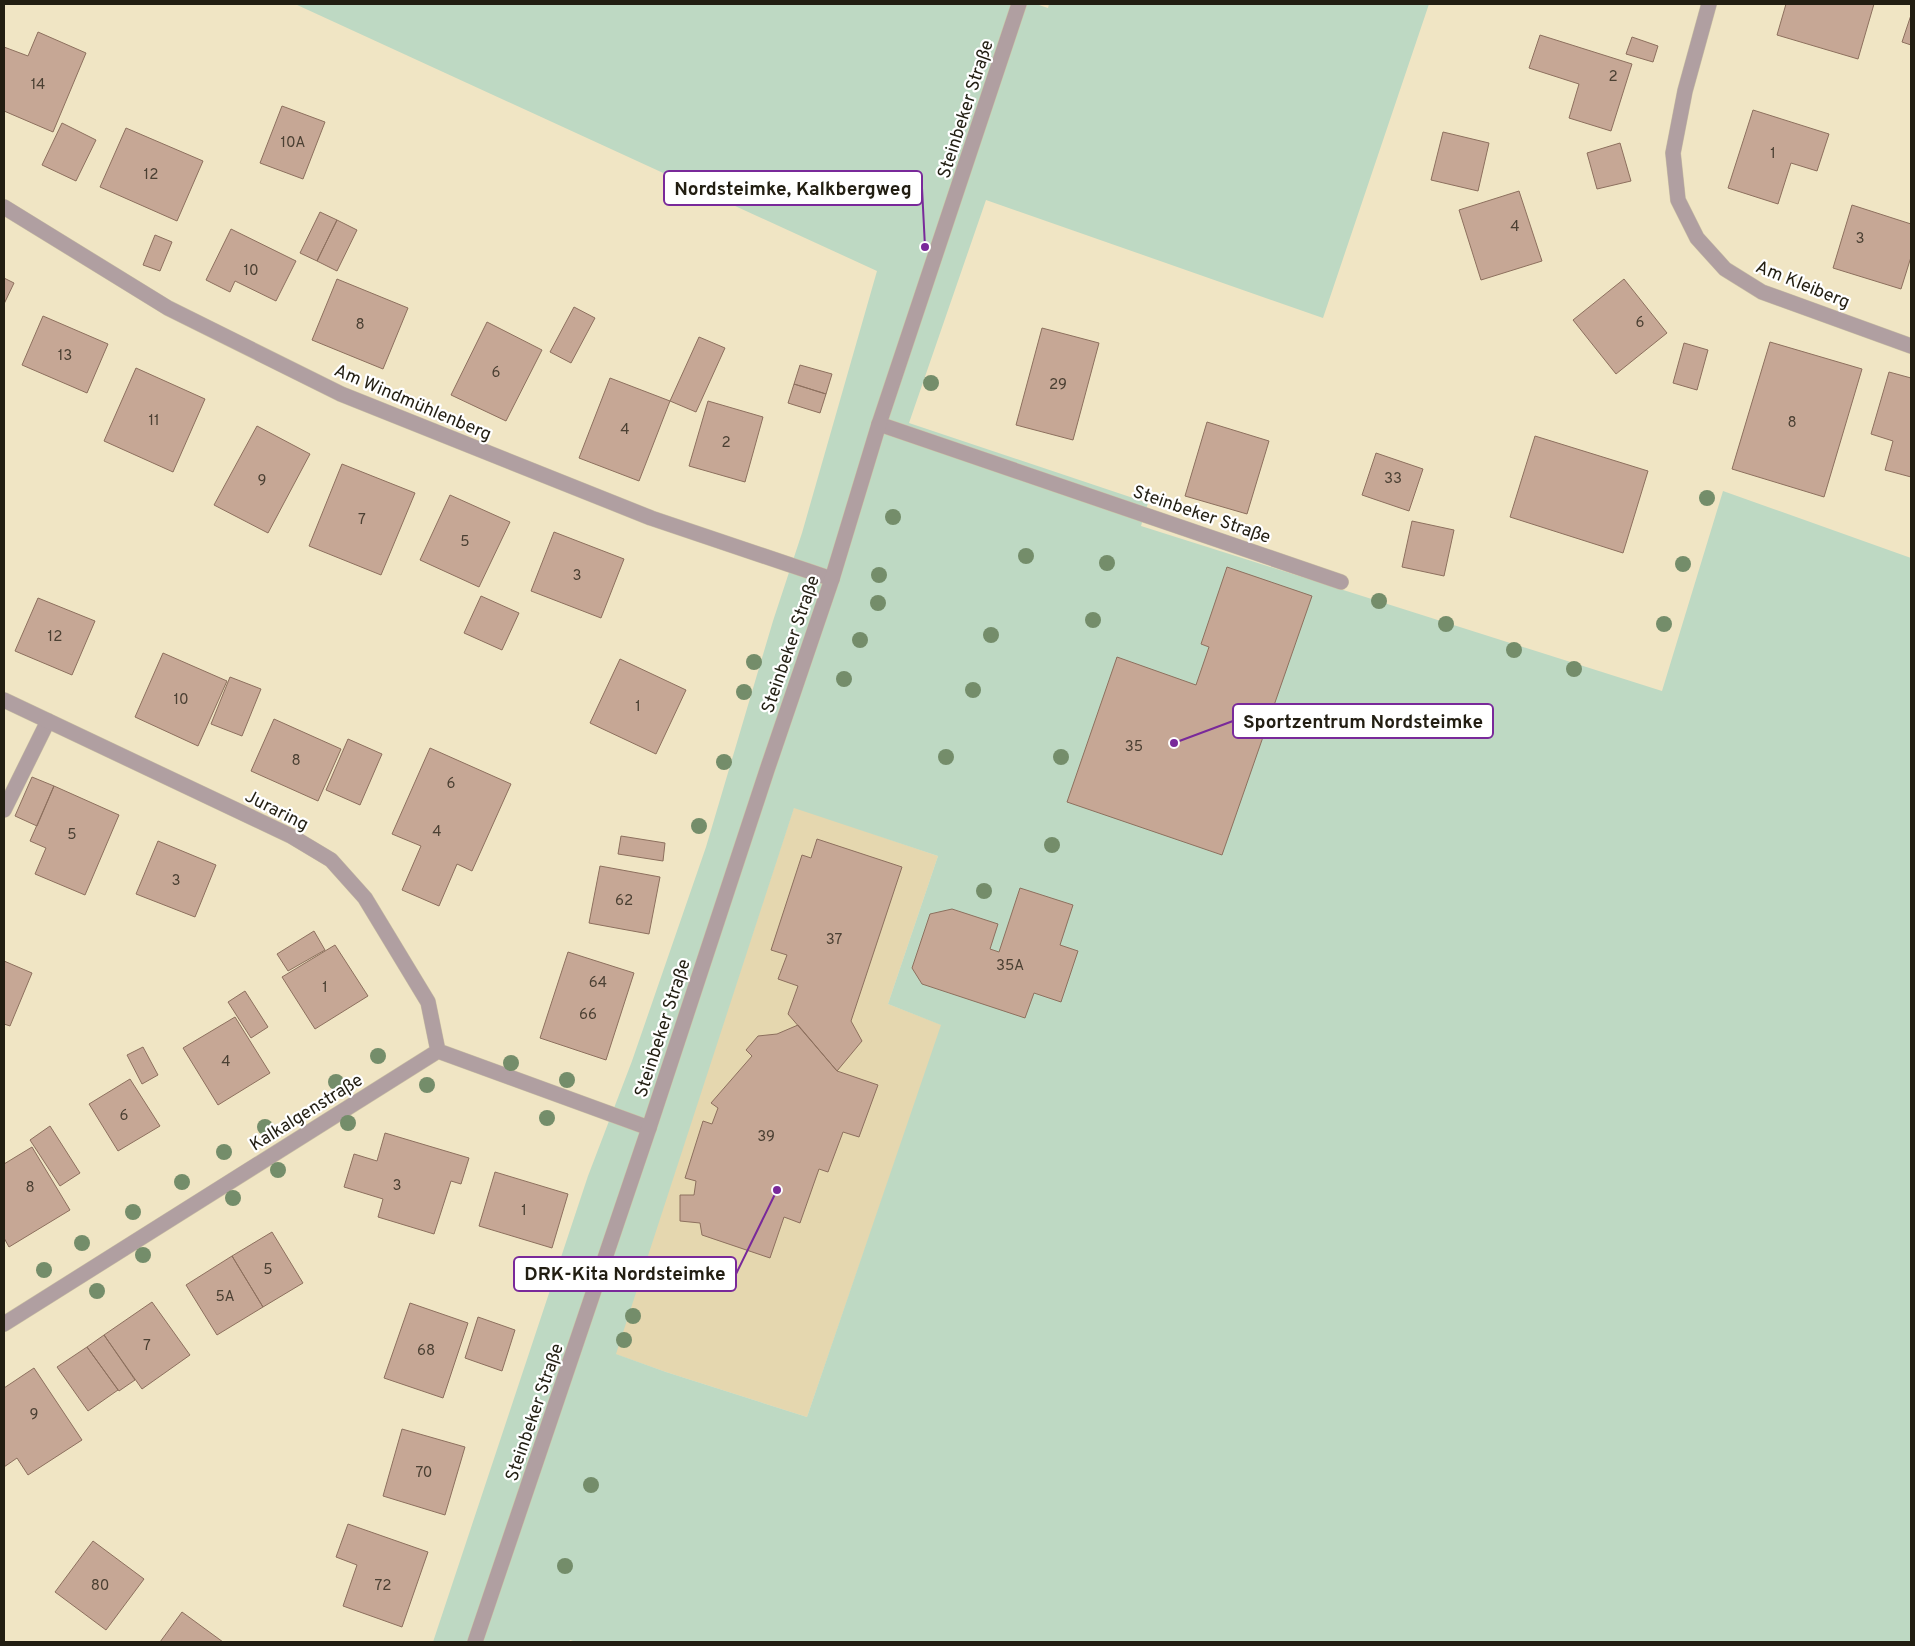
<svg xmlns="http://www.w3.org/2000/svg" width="1915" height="1646" font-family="Overpass,sans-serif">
	<rect width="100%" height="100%" fill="#f0e5c4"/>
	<path fill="#e5d7af" d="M 794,807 L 938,856 L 888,1004 L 942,1025 L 807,1417 L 666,1372 L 615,1354 Z"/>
	<path fill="#bed9c3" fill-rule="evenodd" d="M 295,4 L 1036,4 L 1048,8 L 1049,4 L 1429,4 L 1323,318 L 986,200 L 909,423 L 1148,503 L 1141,526 L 1662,691 L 1723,491 L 1911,558 L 1911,1642 L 576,1642 L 570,1640 L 569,1642 L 433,1642 L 588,1176 L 632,1061 L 706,847 L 773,621 L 802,533 L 877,271 ZM 794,808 L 938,856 L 888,1004 L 941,1025 L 807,1417 L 666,1372 L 616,1354 Z"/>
	<path fill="#c6a795" stroke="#8d705e" d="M 1786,4 L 1874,4 L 1858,59 L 1777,35 Z
		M 1911,15 L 1911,45 L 1902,42 Z
		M 38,32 L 86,53 L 53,132 L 4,111 L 4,47 L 28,56 Z
		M 1540,35 L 1632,64 L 1611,131 L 1569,118 L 1579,84 L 1529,68 Z
		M 1632,37 L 1658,46 L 1653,62 L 1626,54 Z
		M 282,106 L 325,122 L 303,179 L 260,163 Z
		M 1753,110 L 1829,134 L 1817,171 L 1791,163 L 1778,204 L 1728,188 Z
		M 62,123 L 96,140 L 76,181 L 42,165 Z
		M 126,128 L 203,161 L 177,221 L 100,187 Z
		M 1443,132 L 1489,143 L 1478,191 L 1431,180 Z
		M 1620,143 L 1631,181 L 1597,189 L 1587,153 Z
		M 1519,191 L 1542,261 L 1481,280 L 1459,210 Z
		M 1852,205 L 1911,224 L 1911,257 L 1901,289 L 1833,268 Z
		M 320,212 L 337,220 L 317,261 L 300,253 Z
		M 337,220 L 357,230 L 337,271 L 317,261 Z
		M 231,229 L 296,261 L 276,301 L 235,281 L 230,292 L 206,280 Z
		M 155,235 L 172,242 L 160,271 L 143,265 Z
		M 4,278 L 14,283 L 4,304 Z
		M 337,279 L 408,308 L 383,369 L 312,340 Z
		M 1624,279 L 1667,333 L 1616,374 L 1573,320 Z
		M 574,307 L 595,318 L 571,363 L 550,352 Z
		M 43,316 L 108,344 L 87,393 L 22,365 Z
		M 487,322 L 542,350 L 506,421 L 451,395 Z
		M 1042,328 L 1099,343 L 1073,440 L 1016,425 Z
		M 699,337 L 725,348 L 696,412 L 670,401 Z
		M 1770,342 L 1862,369 L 1824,497 L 1732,469 Z
		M 1684,343 L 1708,350 L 1697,390 L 1673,383 Z
		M 800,365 L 832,374 L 826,394 L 794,384 Z
		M 136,368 L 205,399 L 173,472 L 104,441 Z
		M 1889,372 L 1911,378 L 1911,477 L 1885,470 L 1893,441 L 1871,434 Z
		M 610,378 L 670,401 L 639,481 L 579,458 Z
		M 794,384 L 826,394 L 820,413 L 788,403 Z
		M 708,401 L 763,417 L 745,482 L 689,466 Z
		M 1207,422 L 1269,441 L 1247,514 L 1185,496 Z
		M 257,426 L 310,454 L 268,533 L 214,505 Z
		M 1535,436 L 1648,471 L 1623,553 L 1510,517 Z
		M 1376,453 L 1423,469 L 1409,511 L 1362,495 Z
		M 342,464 L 415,493 L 381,575 L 309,546 Z
		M 450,495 L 510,522 L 479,587 L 420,560 Z
		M 1412,521 L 1454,530 L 1444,576 L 1402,567 Z
		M 554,532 L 624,559 L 601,618 L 531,591 Z
		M 1227,567 L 1312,596 L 1222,855 L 1067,802 L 1117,657 L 1196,685 L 1209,647 L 1201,644 Z
		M 481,596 L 519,613 L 502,650 L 464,633 Z
		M 38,598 L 95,621 L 72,675 L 15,651 Z
		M 163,653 L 227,681 L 198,746 L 135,717 Z
		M 620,659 L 686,690 L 656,754 L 590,723 Z
		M 230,677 L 261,689 L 242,736 L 211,724 Z
		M 274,719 L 341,749 L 318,801 L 251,771 Z
		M 348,739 L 382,754 L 360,805 L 326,790 Z
		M 430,748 L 511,784 L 472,871 L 457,864 L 439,906 L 402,890 L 421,846 L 392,834 Z
		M 32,777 L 54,786 L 37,826 L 15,816 Z
		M 54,786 L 119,815 L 85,895 L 35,874 L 46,848 L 30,841 Z
		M 621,836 L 665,843 L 663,861 L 618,854 Z
		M 817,839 L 902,867 L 851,1021 L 862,1041 L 837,1071 L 788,1014 L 798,986 L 778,979 L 787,955 L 771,950 L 802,855 L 811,858 Z
		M 158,841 L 216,865 L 195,917 L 136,894 Z
		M 600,866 L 660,877 L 649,934 L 589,923 Z
		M 1020,888 L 1073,905 L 1060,945 L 1078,951 L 1061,1002 L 1034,993 L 1025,1018 L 922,984 L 912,968 L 930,914 L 952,909 L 998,924 L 990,949 L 999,952 Z
		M 314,931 L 325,950 L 288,971 L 277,954 Z
		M 335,945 L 368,996 L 315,1029 L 282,977 Z
		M 568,952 L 634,973 L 606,1060 L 540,1038 Z
		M 4,961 L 32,973 L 10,1026 L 4,1024 Z
		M 245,991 L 268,1027 L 251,1038 L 228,1002 Z
		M 235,1017 L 270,1073 L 218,1105 L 183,1048 Z
		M 798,1025 L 837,1071 L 878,1085 L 859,1137 L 843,1132 L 828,1172 L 819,1169 L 800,1223 L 784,1217 L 770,1258 L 702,1235 L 700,1223 L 680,1221 L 680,1195 L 694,1195 L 696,1181 L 685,1178 L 703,1121 L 712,1124 L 718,1108 L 711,1103 L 752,1056 L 746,1050 L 758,1036 L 777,1034 Z
		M 143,1047 L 158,1075 L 142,1084 L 127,1055 Z
		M 130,1079 L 160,1126 L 118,1151 L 89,1104 Z
		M 50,1126 L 80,1173 L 60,1186 L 30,1140 Z
		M 385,1133 L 469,1158 L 461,1184 L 451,1181 L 434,1234 L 378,1217 L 383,1199 L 344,1187 L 354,1154 L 377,1161 Z
		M 32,1147 L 70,1210 L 9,1247 L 4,1238 L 4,1164 Z
		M 495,1172 L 568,1194 L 552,1248 L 479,1226 Z
		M 272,1232 L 303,1283 L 263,1307 L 232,1256 Z
		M 232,1256 L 263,1307 L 217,1335 L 186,1285 Z
		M 152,1302 L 190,1355 L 142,1389 L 104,1335 Z
		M 410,1303 L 468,1323 L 443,1398 L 384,1378 Z
		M 478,1317 L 515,1330 L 502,1371 L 465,1358 Z
		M 104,1335 L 135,1380 L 119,1391 L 87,1347 Z
		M 87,1347 L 118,1390 L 88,1411 L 57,1367 Z
		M 34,1368 L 82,1440 L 28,1475 L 17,1458 L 4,1467 L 4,1388 Z
		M 402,1429 L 465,1447 L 445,1515 L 383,1496 Z
		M 348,1524 L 428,1552 L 402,1627 L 343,1606 L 357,1565 L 336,1557 Z
		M 93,1541 L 144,1579 L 106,1630 L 55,1592 Z
		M 182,1612 L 223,1642 L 160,1642 Z"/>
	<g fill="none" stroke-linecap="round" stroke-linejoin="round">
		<defs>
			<path id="service" d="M 4,810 L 48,721"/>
			<path id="minor" d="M 1709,4 L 1685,91 L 1673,153 L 1678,200 L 1697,238 L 1725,269 L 1762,292 L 1911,346
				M 4,207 L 168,308 L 341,394 L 651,518 L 832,579
				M 879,424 L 1341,582
				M 4,700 L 291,836 L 331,860 L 365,898 L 428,1002 L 438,1051
				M 4,1324 L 438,1051 L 649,1128"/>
			<path id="tertiary" d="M 475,1642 L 649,1128 L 767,770 L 832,579 L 879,424 L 1019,4"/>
		</defs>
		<use href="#service" stroke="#cbc1a4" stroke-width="16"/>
		<use href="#minor" stroke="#cbc1a4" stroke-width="16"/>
		<use href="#tertiary" stroke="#cbc1a4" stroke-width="16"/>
		<use href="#service" stroke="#b09fa1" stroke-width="15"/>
		<use href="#minor" stroke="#b09fa1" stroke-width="15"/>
		<use href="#tertiary" stroke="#b09fa1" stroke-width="15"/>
	</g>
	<g fill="#748d6a">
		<circle cx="931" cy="383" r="8"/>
		<circle cx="1707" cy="498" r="8"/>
		<circle cx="893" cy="517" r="8"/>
		<circle cx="1026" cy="556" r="8"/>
		<circle cx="1107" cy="563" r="8"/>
		<circle cx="1683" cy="564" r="8"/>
		<circle cx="879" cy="575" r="8"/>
		<circle cx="1379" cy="601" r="8"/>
		<circle cx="878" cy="603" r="8"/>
		<circle cx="1093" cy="620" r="8"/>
		<circle cx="1446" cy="624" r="8"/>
		<circle cx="1664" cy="624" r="8"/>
		<circle cx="991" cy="635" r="8"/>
		<circle cx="860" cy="640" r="8"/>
		<circle cx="1514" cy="650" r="8"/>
		<circle cx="754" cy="662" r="8"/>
		<circle cx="1574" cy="669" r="8"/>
		<circle cx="844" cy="679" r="8"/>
		<circle cx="973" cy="690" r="8"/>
		<circle cx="744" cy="692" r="8"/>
		<circle cx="946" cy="757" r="8"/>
		<circle cx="1061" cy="757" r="8"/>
		<circle cx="724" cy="762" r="8"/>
		<circle cx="699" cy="826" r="8"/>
		<circle cx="1052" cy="845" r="8"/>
		<circle cx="984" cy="891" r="8"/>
		<circle cx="378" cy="1056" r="8"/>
		<circle cx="511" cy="1063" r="8"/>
		<circle cx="567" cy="1080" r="8"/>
		<circle cx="336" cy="1082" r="8"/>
		<circle cx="427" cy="1085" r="8"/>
		<circle cx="547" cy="1118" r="8"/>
		<circle cx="348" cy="1123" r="8"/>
		<circle cx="265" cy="1127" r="8"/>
		<circle cx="224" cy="1152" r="8"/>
		<circle cx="278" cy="1170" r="8"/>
		<circle cx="182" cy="1182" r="8"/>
		<circle cx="233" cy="1198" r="8"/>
		<circle cx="133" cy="1212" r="8"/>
		<circle cx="82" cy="1243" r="8"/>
		<circle cx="143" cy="1255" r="8"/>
		<circle cx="44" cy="1270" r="8"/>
		<circle cx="97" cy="1291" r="8"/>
		<circle cx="633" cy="1316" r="8"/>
		<circle cx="624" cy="1340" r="8"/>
		<circle cx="591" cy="1485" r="8"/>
		<circle cx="565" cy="1566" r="8"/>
	</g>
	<g text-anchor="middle" stroke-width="4.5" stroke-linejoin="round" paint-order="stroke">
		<g font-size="15" fill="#4b4033">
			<text x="1613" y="81">2</text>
			<text x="38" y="89">14</text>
			<text x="293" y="147">10A</text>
			<text x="1773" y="158">1</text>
			<text x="151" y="179">12</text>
			<text x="1515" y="231">4</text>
			<text x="1860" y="243">3</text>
			<text x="251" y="275">10</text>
			<text x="1640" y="327">6</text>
			<text x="360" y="329">8</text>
			<text x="65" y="360">13</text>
			<text x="496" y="377">6</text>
			<text x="1058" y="389">29</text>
			<text x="154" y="425">11</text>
			<text x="1792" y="427">8</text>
			<text x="625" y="434">4</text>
			<text x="726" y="447">2</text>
			<text x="1393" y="483">33</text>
			<text x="262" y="485">9</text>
			<text x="362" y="524">7</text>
			<text x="465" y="546">5</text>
			<text x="577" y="580">3</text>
			<text x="55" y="641">12</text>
			<text x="181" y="704">10</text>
			<text x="638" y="711">1</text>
			<text x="1134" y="751">35</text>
			<text x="296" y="765">8</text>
			<text x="451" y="788">6</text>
			<text x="437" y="836">4</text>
			<text x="72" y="839">5</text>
			<text x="176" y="885">3</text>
			<text x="624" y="905">62</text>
			<text x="834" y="944">37</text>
			<text x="1010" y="970">35A</text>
			<text x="598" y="987">64</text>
			<text x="325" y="992">1</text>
			<text x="588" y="1019">66</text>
			<text x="226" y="1066">4</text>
			<text x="124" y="1120">6</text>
			<text x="766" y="1141">39</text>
			<text x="397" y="1190">3</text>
			<text x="30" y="1192">8</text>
			<text x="524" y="1215">1</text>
			<text x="268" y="1274">5</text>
			<text x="225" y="1301">5A</text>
			<text x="147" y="1350">7</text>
			<text x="426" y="1355">68</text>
			<text x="34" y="1419">9</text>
			<text x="424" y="1477">70</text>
			<text x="100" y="1590">80</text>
			<text x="383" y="1590">72</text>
		</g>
		<g font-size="18" fill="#221e12" stroke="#fff">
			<text transform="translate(965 109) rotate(-72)" y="6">Steinbeker Straße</text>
			<text transform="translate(1803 284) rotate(22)" y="6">Am Kleiberg</text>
			<text transform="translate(413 402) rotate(23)" y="6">Am Windmühlenberg</text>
			<text transform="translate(1202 514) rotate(19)" y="6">Steinbeker Straße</text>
			<text transform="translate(790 644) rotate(-71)" y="6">Steinbeker Straße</text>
			<text transform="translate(277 810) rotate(27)" y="6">Juraring</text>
			<text transform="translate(662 1028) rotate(-72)" y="6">Steinbeker Straße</text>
			<text transform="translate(306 1112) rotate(-32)" y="6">Kalkalgenstraße</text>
			<text transform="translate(534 1412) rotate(-71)" y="6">Steinbeker Straße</text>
		</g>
	</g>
	<path fill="none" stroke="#79299a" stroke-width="2" d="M925 247L922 188M1174 743L1233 721M777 1190L736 1274"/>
	<g fill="#79299a" stroke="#fff" stroke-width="2">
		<circle cx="925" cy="247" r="5"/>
		<circle cx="1174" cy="743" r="5"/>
		<circle cx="777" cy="1190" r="5"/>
	</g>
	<g fill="#fff" stroke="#79299a" stroke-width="2">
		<rect x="664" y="171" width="258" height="34" rx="5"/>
		<rect x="1233" y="704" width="260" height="34" rx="5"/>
		<rect x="514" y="1257" width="222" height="34" rx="5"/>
	</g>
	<g font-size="19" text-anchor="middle" font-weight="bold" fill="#221e12">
		<text x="793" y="195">Nordsteimke, Kalkbergweg</text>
		<text x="1363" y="728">Sportzentrum Nordsteimke</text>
		<text x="625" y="1280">DRK-Kita Nordsteimke</text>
	</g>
	<rect width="1915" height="1646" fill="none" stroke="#221e12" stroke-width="10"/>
</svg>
